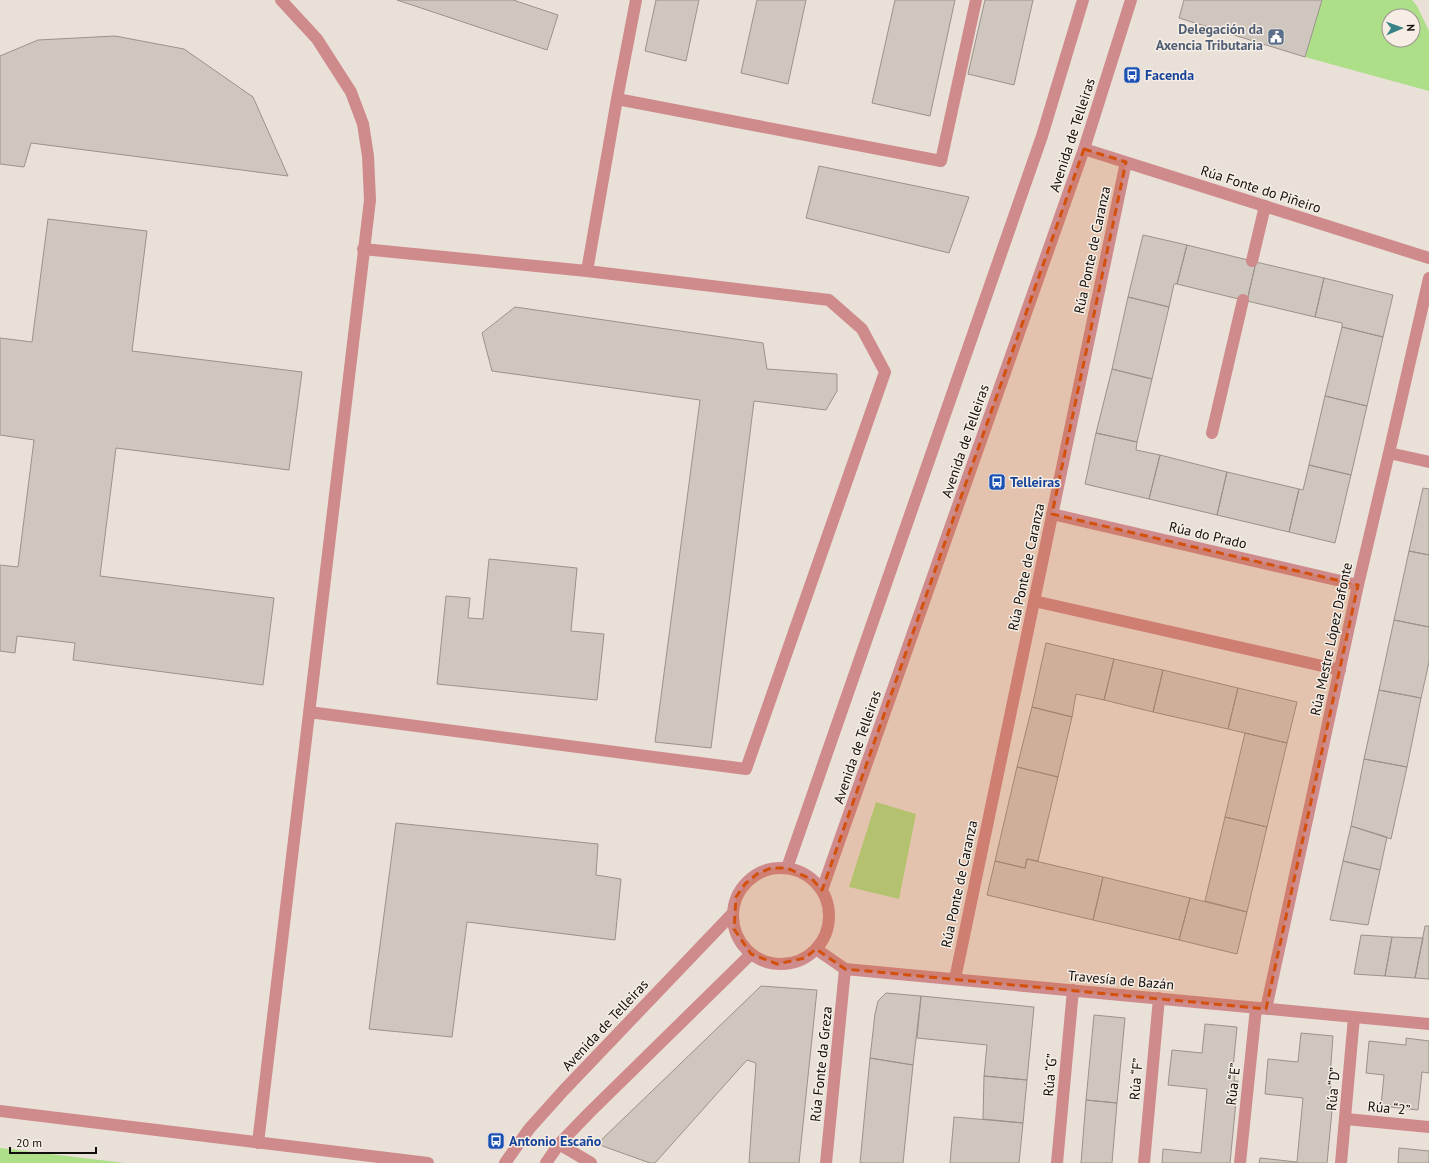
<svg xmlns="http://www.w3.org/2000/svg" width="1429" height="1163" font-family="'PT Sans',sans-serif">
	<rect width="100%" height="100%" fill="#e9e0d7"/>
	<path fill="#addf89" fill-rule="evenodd" d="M 1322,0 L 1412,0 L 1417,6 L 1429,31 L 1429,91 L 1305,57 ZM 1389,16 L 1413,16 L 1413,40 L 1389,40 Z
		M 876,802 L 916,814 L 899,899 L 849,887 Z
		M 0,1148 L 125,1163 L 0,1163 Z"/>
	<path fill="#cfc6be" stroke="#9b928b" d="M 397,0 L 513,0 L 558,15 L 547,50 Z
		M 656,0 L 699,0 L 686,61 L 645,51 Z
		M 757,0 L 806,0 L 788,84 L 741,73 Z
		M 895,0 L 955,0 L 930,116 L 872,103 Z
		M 985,0 L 1033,0 L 1014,85 L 968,74 Z
		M 1184,0 L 1322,0 L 1305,57 L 1179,18 Z
		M 115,36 L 184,49 L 253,97 L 288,176 L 31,143 L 24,167 L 0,164 L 0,56 L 38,40 Z
		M 819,166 L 969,197 L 949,253 L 806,218 Z
		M 48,219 L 147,231 L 132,351 L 302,372 L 289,470 L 116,448 L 100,576 L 274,598 L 263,685 L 73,660 L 75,643 L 17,636 L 15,653 L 0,651 L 0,565 L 18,567 L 34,440 L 0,435 L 0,338 L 32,342 Z
		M 1143,235 L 1187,245 L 1177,284 L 1174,284 L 1169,307 L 1128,297 Z
		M 1187,245 L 1256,262 L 1247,301 L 1177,284 Z
		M 1256,262 L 1324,278 L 1315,317 L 1247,301 Z
		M 1324,278 L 1393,295 L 1383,337 L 1342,327 L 1342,323 L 1315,317 Z
		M 1128,297 L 1169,307 L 1152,379 L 1112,369 Z
		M 515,307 L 763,343 L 767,369 L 837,374 L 837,391 L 826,410 L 754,401 L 711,748 L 655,742 L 700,400 L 492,371 L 482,333 Z
		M 1342,327 L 1383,337 L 1367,406 L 1325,396 Z
		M 1112,369 L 1152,379 L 1137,442 L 1096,433 Z
		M 1325,396 L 1367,406 L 1351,475 L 1309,465 Z
		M 1096,433 L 1137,442 L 1136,450 L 1160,455 L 1149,499 L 1085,484 Z
		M 1160,455 L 1227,472 L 1217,515 L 1149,499 Z
		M 1309,465 L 1351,475 L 1335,543 L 1289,532 L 1299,489 L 1303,490 Z
		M 1227,472 L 1299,489 L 1289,532 L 1217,515 Z
		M 1423,488 L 1429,489 L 1429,555 L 1409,551 Z
		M 1409,551 L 1429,555 L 1429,627 L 1394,620 Z
		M 489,559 L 577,568 L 571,631 L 604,634 L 597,700 L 437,684 L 446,596 L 470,598 L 468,618 L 483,619 Z
		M 1394,620 L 1429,627 L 1429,662 L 1421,698 L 1379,690 Z
		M 1046,643 L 1114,659 L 1104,700 L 1076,694 L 1072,717 L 1032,707 Z
		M 1114,659 L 1163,670 L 1153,712 L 1104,700 Z
		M 1163,670 L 1238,688 L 1228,729 L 1153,712 Z
		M 1238,688 L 1297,702 L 1287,743 L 1228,729 Z
		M 1379,690 L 1421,698 L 1407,767 L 1364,759 Z
		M 1032,707 L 1072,717 L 1058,777 L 1017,767 Z
		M 1245,733 L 1287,743 L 1267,827 L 1225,817 Z
		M 1364,759 L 1407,767 L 1391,839 L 1351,826 Z
		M 1017,767 L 1058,777 L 1038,861 L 1027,859 L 1025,868 L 995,861 Z
		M 1225,817 L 1267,827 L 1247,912 L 1205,901 Z
		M 396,823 L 598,844 L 596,875 L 621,879 L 615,940 L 467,922 L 452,1037 L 369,1029 Z
		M 1351,826 L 1387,837 L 1380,870 L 1343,861 Z
		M 1027,859 L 1103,877 L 1093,920 L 987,895 L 995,861 L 1025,868 Z
		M 1343,861 L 1380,870 L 1368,925 L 1330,920 Z
		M 1103,877 L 1190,898 L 1179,940 L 1093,920 Z
		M 1190,898 L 1247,912 L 1237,954 L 1179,940 Z
		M 1425,926 L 1429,926 L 1429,979 L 1415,978 Z
		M 1361,935 L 1392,937 L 1385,976 L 1354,974 Z
		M 1392,937 L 1423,938 L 1415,978 L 1385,976 Z
		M 761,986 L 817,990 L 799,1163 L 749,1163 L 756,1063 L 747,1060 L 655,1163 L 650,1163 L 597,1144 Z
		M 886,993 L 921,996 L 913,1065 L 870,1058 L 875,1014 L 878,1001 Z
		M 921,996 L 1034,1007 L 1027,1080 L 984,1076 L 987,1045 L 917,1038 Z
		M 1094,1015 L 1125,1018 L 1117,1103 L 1086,1100 Z
		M 1205,1024 L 1237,1027 L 1233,1068 L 1236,1069 L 1234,1081 L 1238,1081 L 1230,1163 L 1162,1163 L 1163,1149 L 1201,1153 L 1207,1089 L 1168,1085 L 1172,1050 L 1202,1053 Z
		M 1301,1033 L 1333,1036 L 1330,1077 L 1332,1077 L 1330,1090 L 1334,1090 L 1327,1163 L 1259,1163 L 1260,1158 L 1297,1162 L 1303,1098 L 1265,1094 L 1268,1059 L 1298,1062 Z
		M 1406,1038 L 1429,1041 L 1429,1073 L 1422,1072 L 1418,1110 L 1381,1106 L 1384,1075 L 1366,1073 L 1369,1041 L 1406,1045 Z
		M 870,1058 L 913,1065 L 903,1163 L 860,1163 Z
		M 984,1076 L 1027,1080 L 1023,1123 L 983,1119 Z
		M 1086,1100 L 1117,1103 L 1112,1163 L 1081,1163 Z
		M 954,1117 L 1023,1123 L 1019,1163 L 950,1163 Z
		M 1399,1148 L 1429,1151 L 1429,1163 L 1398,1163 Z"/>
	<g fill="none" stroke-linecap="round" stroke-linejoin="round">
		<path stroke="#cf8a8c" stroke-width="12" d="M 617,99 L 941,161 L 976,0
			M 1252,261 L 1265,206
			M 587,271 L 617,99 L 636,0
			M 1212,433 L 1243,300
			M 309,712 L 746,769 L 885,372 L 862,329 L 829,300 L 587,271 L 363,249
			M 0,1111 L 428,1163
			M 258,1143 L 370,200 L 368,156 L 363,124 L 351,92 L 317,39 L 281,0"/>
		<path stroke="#cf8a8c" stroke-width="12" d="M 1084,149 L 1429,258
			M 1389,453 L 1429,462
			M 1052,514 L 1358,585
			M 1034,601 L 1340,670
			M733 916a48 48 0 1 1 96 0a48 48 0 1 1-96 0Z
			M 787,868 L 1042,136 L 1083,0
			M 822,890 L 1084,149 L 1131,0
			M 816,949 L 845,969 L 1429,1024
			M 955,979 L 1126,162
			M 1266,1009 L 1358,585 L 1389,453 L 1429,278
			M 1346,1119 L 1429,1127
			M 559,1144 L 591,1163
			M 505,1163 L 529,1129 L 564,1090 L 733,913
			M 546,1163 L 559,1144 L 590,1112 L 751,954
			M 826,1163 L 845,969
			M 1057,1163 L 1073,990
			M 1144,1163 L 1159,998
			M 1240,1163 L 1256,1008
			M 1341,1163 L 1354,1017"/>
	</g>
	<path fill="#d2510c" fill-opacity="0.2" stroke="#d2510c" stroke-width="3" stroke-dasharray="8 5" stroke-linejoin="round" d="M 1084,149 L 1126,162 L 1052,514 L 1358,585 L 1266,1009 L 845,969 L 816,949 L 805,958 L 777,964 L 751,954 L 734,929 L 736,897 L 745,884 L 757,874 L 771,868 L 787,868 L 813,880 L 822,890 Z"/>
	<defs>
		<symbol id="civic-square" viewBox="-11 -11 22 22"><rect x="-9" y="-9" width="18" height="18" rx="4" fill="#5c6f8a" stroke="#f6ede5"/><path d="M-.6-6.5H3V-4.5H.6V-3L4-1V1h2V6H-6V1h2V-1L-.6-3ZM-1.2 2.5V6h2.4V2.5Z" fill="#fff"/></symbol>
		<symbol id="bus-square" viewBox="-11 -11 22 22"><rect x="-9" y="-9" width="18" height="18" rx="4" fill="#1a4fb4" stroke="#f6ede5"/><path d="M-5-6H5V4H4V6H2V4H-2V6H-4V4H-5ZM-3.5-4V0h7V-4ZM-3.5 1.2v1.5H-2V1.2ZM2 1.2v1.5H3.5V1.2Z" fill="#fff"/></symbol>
	</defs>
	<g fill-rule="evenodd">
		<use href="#civic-square" x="1266" y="27" width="20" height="20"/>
		<use href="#bus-square" x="1122" y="65" width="20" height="20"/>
		<use href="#bus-square" x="987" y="472" width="20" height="20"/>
		<use href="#bus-square" x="486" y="1131" width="20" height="20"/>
	</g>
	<g text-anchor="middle" stroke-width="3" stroke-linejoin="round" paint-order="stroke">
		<g font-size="14" font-weight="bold" fill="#4e5e75" stroke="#f6ede5" text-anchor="end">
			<text x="1263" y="34">Delegación da<tspan x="1263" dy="16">Axencia Tributaria</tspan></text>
		</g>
		<g font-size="14" font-weight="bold" fill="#164399" stroke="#f6ede5" text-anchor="start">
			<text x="1145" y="80">Facenda</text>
			<text x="1010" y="487">Telleiras</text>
			<text x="509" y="1146">Antonio Escaño</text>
		</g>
		<g font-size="14" fill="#100d0a" stroke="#f6ede5">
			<text transform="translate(1072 135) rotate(-72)" y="5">Avenida de Telleiras</text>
			<text transform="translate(1261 189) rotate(18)" y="5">Rúa Fonte do Piñeiro</text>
			<text transform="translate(1092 250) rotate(-78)" y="5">Rúa Ponte de Caranza</text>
			<text transform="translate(965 441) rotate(-71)" y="5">Avenida de Telleiras</text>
			<text transform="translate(1208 535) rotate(13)" y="5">Rúa do Prado</text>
			<text transform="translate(1026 567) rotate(-78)" y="5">Rúa Ponte de Caranza</text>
			<text transform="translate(1331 639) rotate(-78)" y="5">Rúa Mestre López Dafonte</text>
			<text transform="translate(857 747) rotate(-71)" y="5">Avenida de Telleiras</text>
			<text transform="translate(959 884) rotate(-78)" y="5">Rúa Ponte de Caranza</text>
			<text transform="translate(1121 980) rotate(5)" y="5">Travesía de Bazán</text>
			<text transform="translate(605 1025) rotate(-47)" y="5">Avenida de Telleiras</text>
			<text transform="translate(821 1064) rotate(-84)" y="5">Rúa Fonte da Greza</text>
			<text transform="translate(1050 1075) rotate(-85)" y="5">Rúa “G”</text>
			<text transform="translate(1136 1079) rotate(-85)" y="5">Rúa “F”</text>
			<text transform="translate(1233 1084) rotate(-84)" y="5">Rúa “E”</text>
			<text transform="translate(1333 1089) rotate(-85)" y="5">Rúa “D”</text>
			<text transform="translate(1389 1108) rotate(5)" y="5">Rúa “2”</text>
		</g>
	</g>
	<g transform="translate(1401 28) rotate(88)"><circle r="19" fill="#f6ede5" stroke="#9a938d"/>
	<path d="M0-3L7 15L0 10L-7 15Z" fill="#398286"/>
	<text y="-6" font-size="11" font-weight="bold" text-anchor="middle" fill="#100d0a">N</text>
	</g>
	<path d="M10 1147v6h86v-6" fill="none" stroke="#100d0a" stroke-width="2"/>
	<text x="16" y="1147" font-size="12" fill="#100d0a" stroke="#f6ede5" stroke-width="3" paint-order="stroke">20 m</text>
</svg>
